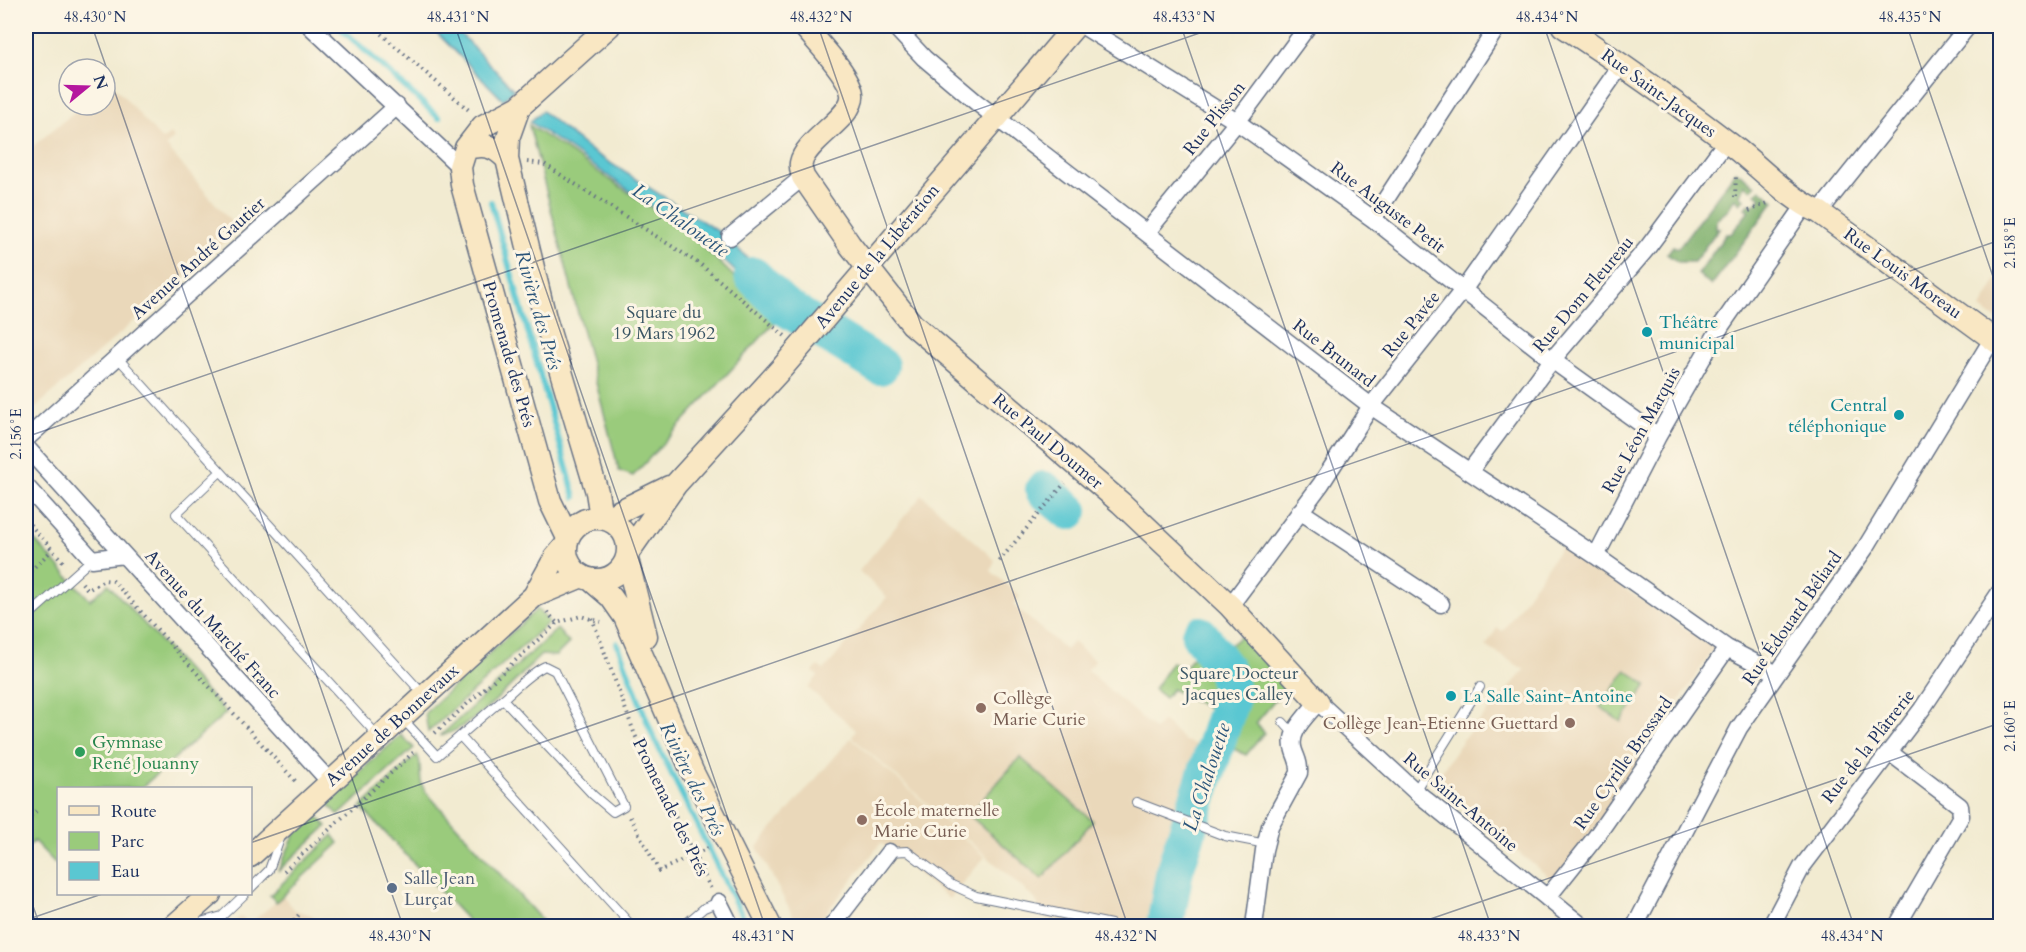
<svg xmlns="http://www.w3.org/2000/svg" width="2026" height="952" font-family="Cardo,serif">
	<rect width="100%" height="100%" fill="#fcf5e5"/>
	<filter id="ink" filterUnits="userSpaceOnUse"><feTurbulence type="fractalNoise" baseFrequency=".0167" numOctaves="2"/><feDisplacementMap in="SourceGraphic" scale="12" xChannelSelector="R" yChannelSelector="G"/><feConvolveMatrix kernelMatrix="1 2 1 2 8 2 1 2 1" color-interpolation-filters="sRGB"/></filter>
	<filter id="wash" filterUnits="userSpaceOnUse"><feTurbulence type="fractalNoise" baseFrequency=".008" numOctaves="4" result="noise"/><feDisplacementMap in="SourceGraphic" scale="24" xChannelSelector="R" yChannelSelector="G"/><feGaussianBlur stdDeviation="1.35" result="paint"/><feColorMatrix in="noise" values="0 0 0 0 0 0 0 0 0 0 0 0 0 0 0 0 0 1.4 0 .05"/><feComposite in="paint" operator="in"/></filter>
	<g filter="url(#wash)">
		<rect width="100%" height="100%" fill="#f2ebd1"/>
		<path fill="#ead8ba" d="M 110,81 L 162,140 L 170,134 L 174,138 L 166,146 L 238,230 L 26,416 L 26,152 L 83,105 L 105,105 L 105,85 Z
			M 2000,274 L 2000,322 L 1981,308 Z
			M 922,495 L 995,560 L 991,571 L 1020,596 L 1013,605 L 1066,650 L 1073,642 L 1095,661 L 1087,670 L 1155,730 L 1163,721 L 1185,741 L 1201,746 L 1159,926 L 1098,926 L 1045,918 L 1035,899 L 852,737 L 856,730 L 808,688 L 818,676 L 813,672 L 818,666 L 824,670 L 887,597 L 859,571 Z
			M 1561,547 L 1714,648 L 1609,809 L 1554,881 L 1433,784 L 1465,737 L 1525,670 L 1486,646 L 1497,628 L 1503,631 Z
			M 851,738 L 985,857 L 949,899 L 881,843 L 816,926 L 798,926 L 757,847 Z
			M 283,896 L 295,910 L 312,915 L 323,926 L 229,926 L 240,917 L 250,923 Z"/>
		<path fill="#9acb7b" stroke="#5a7d6c" stroke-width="1.5" d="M 529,125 L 690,234 L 778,319 L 633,476 L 619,471 Z
			M 26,531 L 90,600 L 108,584 L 226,713 L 141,788 L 58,788 L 58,861 L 56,864 L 34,841 L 26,849 Z
			M 537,609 L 549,622 L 428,732 L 425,713 Z
			M 557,629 L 569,643 L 556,656 L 541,655 C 513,682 477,726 440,736 Z
			M 1242,635 L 1288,685 L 1256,723 L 1264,733 L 1246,755 L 1224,744 L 1226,731 L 1219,727 L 1214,729 L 1220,714 L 1172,689 L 1165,698 L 1154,689 L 1172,662 L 1184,670 L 1195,653 L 1206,665 Z
			M 1626,670 L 1647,685 L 1621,722 L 1600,707 Z
			M 401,735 L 414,748 L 339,815 L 326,802 Z
			M 417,755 C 424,764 416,778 425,791 L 547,926 L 473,926 L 361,807 Z
			M 1020,757 L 1093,821 L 1042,879 L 969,815 Z
			M 314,814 L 327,826 L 278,871 L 295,834 Z
			M 333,835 L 339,843 L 276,902 L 270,895 Z"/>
		<path fill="#7baf6b" stroke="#4b6f64" stroke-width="1.5" d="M 1736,171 L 1755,185 L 1751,190 L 1744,185 L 1740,195 L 1744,199 L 1740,204 L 1735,198 L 1727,211 L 1716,220 L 1716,228 L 1719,228 L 1694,262 L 1678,262 L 1667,254 L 1673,246 L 1678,248 Z
			M 1760,189 L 1774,201 L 1711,286 L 1698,274 L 1726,234 L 1731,234 L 1749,211 L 1745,208 L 1749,204 L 1752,206 L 1761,198 L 1756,194 Z"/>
		<path fill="#5ac7d2" stroke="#3a7b98" stroke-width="1.5" d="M 430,26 L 453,26 L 514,90 L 503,100 Z
			M 542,111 L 588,149 L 724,235 L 794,304 L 783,318 L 707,244 L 530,122 Z"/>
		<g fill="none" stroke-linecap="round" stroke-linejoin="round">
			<path stroke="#5ac7d2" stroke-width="6" d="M 338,26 L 439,118
				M 491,202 L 575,497
				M 617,643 L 652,734 L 747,926"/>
			<path stroke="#5ac7d2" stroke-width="38" d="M 753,276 L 782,305 L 880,366
				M 1044,490 L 1069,511
				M 1165,926 L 1175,869 L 1232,695 L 1226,670 L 1200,635"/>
		</g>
	</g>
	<g filter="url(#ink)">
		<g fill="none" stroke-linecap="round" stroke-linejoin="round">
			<defs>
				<path id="lane" d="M 117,357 L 423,694
					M 220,472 L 176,514 L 379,737
					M 26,618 L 92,559
					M 401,717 L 437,756 C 459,737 482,717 504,698 C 517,687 530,673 545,666 L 555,671 L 624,806 L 613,812 L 593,795 L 503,699
					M 1283,722 L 1293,733
					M 460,736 L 632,926
					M 1415,791 L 1480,687
					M 1136,802 L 1225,836 L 1266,844
					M 889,852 L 907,851 L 952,885 L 976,896 L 1111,924
					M 250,889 L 269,870 L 281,836
					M 186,926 L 222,916 L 245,894
					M 683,926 L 704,908 L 719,902"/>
				<path id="street" d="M 310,26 L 460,167
					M 894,26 L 924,58 L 976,102 L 1371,406 L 1596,556 L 1727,648 L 1777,674
					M 1083,26 L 1237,122 L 1373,219 L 1552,360 L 1658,436
					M 1819,212 L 1968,26
					M 1373,219 L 1498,26
					M 1147,232 L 1237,122 L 1308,26
					M 730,237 L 803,177
					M 26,439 L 397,106
					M 26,447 L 330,782
					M 1470,471 L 1552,360 L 1648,247 L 1726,142
					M 26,486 L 92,559 L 124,555
					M 1300,511 L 1441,604
					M 1596,556 L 1658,436 L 1721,326 L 1805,205
					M 1230,606 L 1321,484 L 1371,406 L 1464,289 L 1622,64
					M 1889,752 L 1960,806 L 1961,816 L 1897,926
					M 1547,898 L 1595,838 L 1727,648
					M 719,902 L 731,926
					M 832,926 L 889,852
					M 1254,926 L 1264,850 L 1270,826 L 1299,773 C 1300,763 1297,760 1294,751 C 1287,732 1307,716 1318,702 L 1415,791 L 1582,926
					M 1635,926 L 1739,728 L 1866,547 L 1993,338
					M 1771,926 L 1802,867 L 1922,709 L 2000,592"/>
				<path id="secondary" d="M 804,26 C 816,41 850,75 852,94 C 855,117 806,139 801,163 C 800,167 802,173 803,177 L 850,245 L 912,324 L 1121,503 L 1230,606 L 1318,702
					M 1563,26 C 1622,64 1679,105 1735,148 C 1762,169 1788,198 1819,212 L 2000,344
					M 466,148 C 485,144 493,145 507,159 L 545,318 L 597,492 L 601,517
					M 507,159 L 508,138 L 519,107
					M566 549a31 31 0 1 1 62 0a31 31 0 1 1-62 0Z
					M 606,518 L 669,487
					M 568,538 L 550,501 L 462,185 L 460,167 L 466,148 L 483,126 L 519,107 L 609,26
					M 629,551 L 676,484 L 782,368 L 1075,26
					M 627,559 L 646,636
					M 590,579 L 611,597 L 625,617 L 692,771 L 770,926
					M 534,596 L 582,576
					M 250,856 L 534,596 L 555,558 L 566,545
					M 174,926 L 210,894"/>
			</defs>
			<use href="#lane" stroke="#667186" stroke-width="10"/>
			<use href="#street" stroke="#667186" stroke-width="19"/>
			<use href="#secondary" stroke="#667186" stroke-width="25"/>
			<path stroke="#667186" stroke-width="4" stroke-dasharray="1.5 4.5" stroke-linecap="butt" d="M 372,26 L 471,112
				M 527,162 L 544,164 L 701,265 L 785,336
				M 1735,197 L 1736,175
				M 1749,211 L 1768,203
				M 26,520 L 65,564
				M 999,561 L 1065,483
				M 26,575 L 52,550
				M 82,583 L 88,590 L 104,580 L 113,581 L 298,784
				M 547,612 L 557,623 L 581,616 L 601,622
				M 592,618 L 635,735 L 711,889
				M 435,733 L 557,623
				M 630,817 L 659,871 L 708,848
				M 26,820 L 37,810
				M 284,871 L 416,750
				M 294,921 L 301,912"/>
			<use href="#lane" stroke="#fff" stroke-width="8"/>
			<use href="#street" stroke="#fff" stroke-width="16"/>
			<use href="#secondary" stroke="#f9e7c3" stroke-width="22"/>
		</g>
	</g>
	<path fill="none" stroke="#1b2f5e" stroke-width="1.5" stroke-opacity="0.45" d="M 92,26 L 403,926M 455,26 L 765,926M 818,26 L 1128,926M 1181,26 L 1491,926M 1544,26 L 1854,926M 1907,26 L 2000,297M 26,437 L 1220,26M 250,843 L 2000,240M 26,886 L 40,926M 26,920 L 102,894M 1410,926 L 2000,723"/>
	<g fill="#0f9aa8" stroke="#fcf5e5" stroke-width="2">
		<circle cx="1647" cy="332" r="6"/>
		<circle cx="1899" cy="415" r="6"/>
		<circle cx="1451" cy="696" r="6"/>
	</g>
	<g fill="#8d6e63" stroke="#fcf5e5" stroke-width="2">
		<circle cx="981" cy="708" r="6"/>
		<circle cx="1570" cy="723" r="6"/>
		<circle cx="862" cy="820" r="6"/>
	</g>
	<circle fill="#2e9e5b" stroke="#fcf5e5" stroke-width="2" cx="80" cy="752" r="6"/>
	<circle fill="#5c6f8a" stroke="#fcf5e5" stroke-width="2" cx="392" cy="888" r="6"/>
	<g text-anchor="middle" stroke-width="6" stroke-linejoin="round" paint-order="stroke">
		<g font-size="18" fill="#1b2f5e" stroke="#fcf5e5">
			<text transform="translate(1659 93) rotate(36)" y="6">Rue Saint-Jacques</text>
			<text transform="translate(1214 118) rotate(-52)" y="6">Rue Plisson</text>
			<text transform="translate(1388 207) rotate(37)" y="6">Rue Auguste Petit</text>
			<text transform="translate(877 256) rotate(-50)" y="6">Avenue de la Libération</text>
			<text transform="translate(198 258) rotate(-42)" y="6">Avenue André Gautier</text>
			<text transform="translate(1903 273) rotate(36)" y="6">Rue Louis Moreau</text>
			<text transform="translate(1583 294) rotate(-50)" y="6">Rue Dom Fleureau</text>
			<text transform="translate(1411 324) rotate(-51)" y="6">Rue Pavée</text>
			<text transform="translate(1334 353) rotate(38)" y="6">Rue Brunard</text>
			<text transform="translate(509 354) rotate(74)" y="6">Promenade des Prés</text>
			<text transform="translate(1641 430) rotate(-61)" y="6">Rue Léon Marquis</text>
			<text transform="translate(1048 441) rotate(40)" y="6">Rue Paul Doumer</text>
			<text transform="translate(1792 618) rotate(-55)" y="6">Rue Édouard Béliard</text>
			<text transform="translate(213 624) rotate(48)" y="6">Avenue du Marché Franc</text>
			<text transform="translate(392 725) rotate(-42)" y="6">Avenue de Bonnevaux</text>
			<text transform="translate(1868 746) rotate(-52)" y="6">Rue de la Plâtrerie</text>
			<text transform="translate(1623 763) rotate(-55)" y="6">Rue Cyrille Brossard</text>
			<text transform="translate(1461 802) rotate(40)" y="6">Rue Saint-Antoine</text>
			<text transform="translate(671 807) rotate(64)" y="6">Promenade des Prés</text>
		</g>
		<g font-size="18" fill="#3b5665" stroke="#fcf5e5">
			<text x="664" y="318">Square du<tspan x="664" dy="21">19 Mars 1962</tspan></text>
			<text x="1239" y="679">Square Docteur<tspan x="1239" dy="21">Jacques Calley</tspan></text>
		</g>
		<g font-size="18" fill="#0d838f" stroke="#fcf5e5" text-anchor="start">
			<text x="1659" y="328">Théâtre<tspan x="1659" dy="21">municipal</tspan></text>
			<text x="1887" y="411" text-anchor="end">Central<tspan x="1887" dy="21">téléphonique</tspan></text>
			<text x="1463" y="702">La Salle Saint-Antoine</text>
		</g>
		<g font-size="18" fill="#785e54" stroke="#fcf5e5" text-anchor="start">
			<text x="993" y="704">Collège<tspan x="993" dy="21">Marie Curie</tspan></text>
			<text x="1558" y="729" text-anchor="end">Collège Jean-Etienne Guettard</text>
			<text x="874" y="816">École maternelle<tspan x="874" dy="21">Marie Curie</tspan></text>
		</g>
		<g font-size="18" fill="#27864d" stroke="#fcf5e5" text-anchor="start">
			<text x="92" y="748">Gymnase<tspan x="92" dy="21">René Jouanny</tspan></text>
		</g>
		<g font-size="18" fill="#4e5e75" stroke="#fcf5e5" text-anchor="start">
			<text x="404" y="884">Salle Jean<tspan x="404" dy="21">Lurçat</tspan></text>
		</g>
		<g font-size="20" font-style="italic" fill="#2b557b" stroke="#fcf5e5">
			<text transform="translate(681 220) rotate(35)" y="7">La Chalouette</text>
			<text transform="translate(539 310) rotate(74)" y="7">Rivière des Prés</text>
			<text transform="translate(1206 777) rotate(-72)" y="7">La Chalouette</text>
			<text transform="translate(693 779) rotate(64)" y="7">Rivière des Prés</text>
		</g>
	</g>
	<rect width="2026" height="952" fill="none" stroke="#fcf5e5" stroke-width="66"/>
	<rect x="57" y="787" width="195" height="108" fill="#fcf5e5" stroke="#a2a6af" stroke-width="1.5"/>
	<rect x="69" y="806" width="30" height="9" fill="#f9e7c3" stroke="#a2a6af" stroke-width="1.5"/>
	<text x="111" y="817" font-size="18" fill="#1b2f5e">Route</text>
	<rect x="69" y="832" width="30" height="18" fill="#9acb7b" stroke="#a2a6af" stroke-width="1.5"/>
	<text x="111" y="847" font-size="18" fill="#1b2f5e">Parc</text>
	<rect x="69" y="862" width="30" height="18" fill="#5ac7d2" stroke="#a2a6af" stroke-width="1.5"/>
	<text x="111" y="877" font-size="18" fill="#1b2f5e">Eau</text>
	<g transform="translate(87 87) rotate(71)"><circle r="28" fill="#fcf5e5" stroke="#a2a6af" stroke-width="1.5"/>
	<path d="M0-4.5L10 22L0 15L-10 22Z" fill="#b5179e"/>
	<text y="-9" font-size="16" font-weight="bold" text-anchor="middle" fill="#1b2f5e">N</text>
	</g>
	<rect x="33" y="33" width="1960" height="886" fill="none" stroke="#1b2f5e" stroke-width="2"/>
	<g font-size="15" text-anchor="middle" fill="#1b2f5e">
		<text x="95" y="22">48.430°N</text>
		<text x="458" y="22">48.431°N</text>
		<text x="821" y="22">48.432°N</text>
		<text x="1184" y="22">48.433°N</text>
		<text x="1547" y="22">48.434°N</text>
		<text x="1910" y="22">48.435°N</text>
		<text transform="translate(2010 243) rotate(-90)" y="5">2.158°E</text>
		<text transform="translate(16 434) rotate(-90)" y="5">2.156°E</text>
		<text transform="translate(2010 726) rotate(-90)" y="5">2.160°E</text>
		<text x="400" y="941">48.430°N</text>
		<text x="763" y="941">48.431°N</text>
		<text x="1126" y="941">48.432°N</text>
		<text x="1489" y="941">48.433°N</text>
		<text x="1852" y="941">48.434°N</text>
	</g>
</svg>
